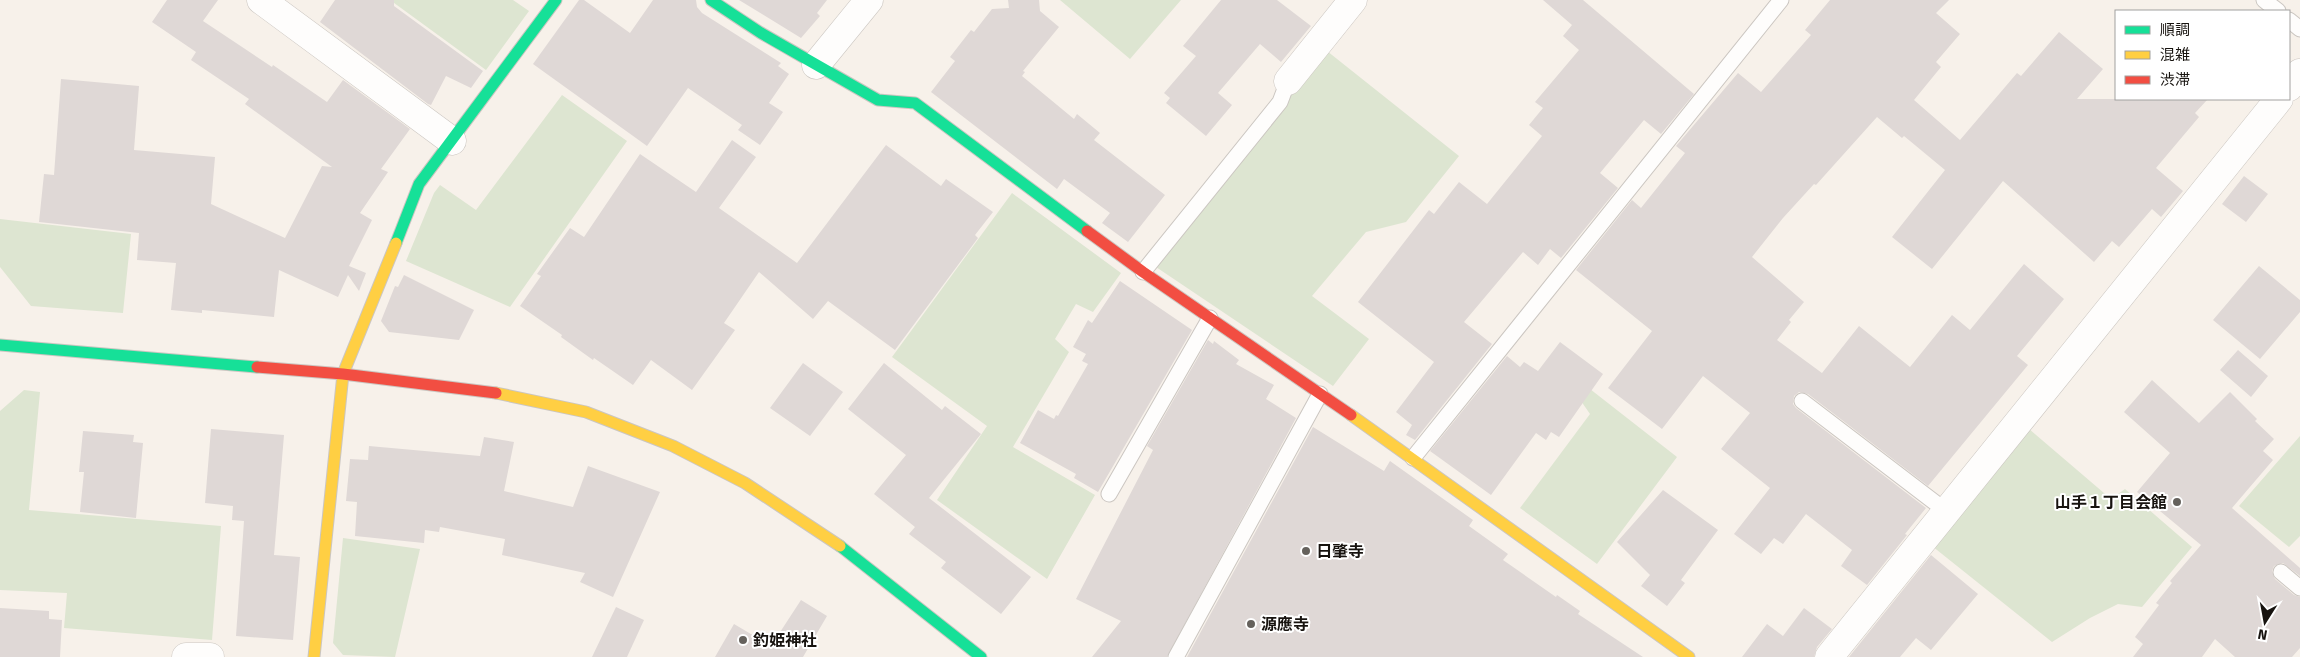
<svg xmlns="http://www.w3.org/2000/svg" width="2300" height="657" font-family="'Fira Sans','Noto Sans JP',sans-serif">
	<rect width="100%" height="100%" fill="#f7f1ea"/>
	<path fill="#dde5d1" d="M 390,0 L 513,0 L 529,11 L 486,70 Z
		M 1060,0 L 1181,0 L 1130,59 Z
		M 1327,51 L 1459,156 L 1406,222 L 1366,232 L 1312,296 L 1369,339 L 1333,386 L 1153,265 Z
		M 562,95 L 627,141 L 510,307 L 406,261 L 434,193 L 440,185 L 476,210 Z
		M 1012,193 L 1121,273 L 1093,312 L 1076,304 L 1055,339 L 1069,352 L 1013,447 L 1095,495 L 1047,579 L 937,500 L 987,426 L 892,357 Z
		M 0,219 L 131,234 L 123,313 L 31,306 L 0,267 Z
		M 1590,389 L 1677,457 L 1597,564 L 1520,508 L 1590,414 L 1581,401 Z
		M 24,390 L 40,392 L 29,510 L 221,526 L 212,640 L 64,628 L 67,593 L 0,590 L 0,411 Z
		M 2028,428 L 2111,499 L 2125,489 L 2192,547 L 2142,607 L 2118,604 L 2090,618 L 2052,642 L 1932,546 Z
		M 2300,436 L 2300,536 L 2289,547 L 2239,506 Z
		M 343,538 L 420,549 L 395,657 L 343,655 L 333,643 Z"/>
	<path fill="#dfd8d6" d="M 167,0 L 218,0 L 203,21 L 272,67 L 273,65 L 327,102 L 343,80 L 410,129 L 381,169 L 388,172 L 360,213 L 372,220 L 349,266 L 366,273 L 359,291 L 348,275 L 338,297 L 279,270 L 274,317 L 202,310 L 202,313 L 171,310 L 176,263 L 137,260 L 139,233 L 39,222 L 44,174 L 54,175 L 61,79 L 139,86 L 134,150 L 215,157 L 211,204 L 285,238 L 322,166 L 332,167 L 245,104 L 249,99 L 191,60 L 196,52 L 152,22 Z
		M 335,0 L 394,0 L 394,6 L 483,71 L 471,88 L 446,76 L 431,105 L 428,104 L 320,22 Z
		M 579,0 L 584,0 L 630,33 L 653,0 L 696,0 L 697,7 L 702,13 L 781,63 L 778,66 L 789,74 L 769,103 L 783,112 L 760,145 L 738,130 L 742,125 L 688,88 L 647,146 L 533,64 Z
		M 739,0 L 827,0 L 817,13 L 820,16 L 801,38 Z
		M 1008,0 L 1039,0 L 1040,11 L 1059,27 L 1023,71 L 1025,72 L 1022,76 L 1074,119 L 1077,114 L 1100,133 L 1094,140 L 1165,195 L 1128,242 L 1102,223 L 1110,213 L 1064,179 L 1057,189 L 931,92 L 955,61 L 950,57 L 971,30 L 974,32 L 992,9 L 1009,8 Z
		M 1221,0 L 1277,0 L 1311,26 L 1281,62 L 1260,44 L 1218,93 L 1232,105 L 1206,136 L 1166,103 L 1170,98 L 1164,93 L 1196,56 L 1183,46 Z
		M 1543,0 L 1583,0 L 1694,94 L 1661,134 L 1644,120 L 1600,173 L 1618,188 L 1561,258 L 1550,249 L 1538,265 L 1523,252 L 1464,322 L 1492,344 L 1415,440 L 1406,435 L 1412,425 L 1396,412 L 1434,362 L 1358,302 L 1429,210 L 1434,214 L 1459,182 L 1487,204 L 1542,136 L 1529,125 L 1543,108 L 1535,102 L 1579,50 L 1563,36 L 1572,25 Z
		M 1830,0 L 1949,0 L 1936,13 L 1960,34 L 1936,62 L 1941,67 L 1914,100 L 1960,140 L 2017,73 L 2021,76 L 2059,32 L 2103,69 L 2077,99 L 2208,99 L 2195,113 L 2199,117 L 2156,168 L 2183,191 L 2161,217 L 2152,209 L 2119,247 L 2112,241 L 2094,262 L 2003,181 L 1932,269 L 1892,237 L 1945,170 L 1904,136 L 1902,138 L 1877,117 L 1816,185 L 1814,184 L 1783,218 L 1752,257 L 1804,302 L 1789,320 L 1791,322 L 1777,340 L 1822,373 L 1859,326 L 1910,367 L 1952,315 L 1970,330 L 2024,264 L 2064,299 L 2017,356 L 2028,365 L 1928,486 L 1808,394 L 1799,392 L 1794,396 L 1793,404 L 1796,408 L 1926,508 L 1905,534 L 1907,535 L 1867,585 L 1841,566 L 1852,550 L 1806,514 L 1783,544 L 1774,538 L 1761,554 L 1734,534 L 1770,488 L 1721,449 L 1750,413 L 1703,376 L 1662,429 L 1608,388 L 1652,331 L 1576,270 L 1632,200 L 1641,208 L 1685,153 L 1676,146 L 1738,73 L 1761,92 L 1811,35 L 1805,30 Z
		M 732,140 L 756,157 L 719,208 L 797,263 L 886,145 L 941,186 L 946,179 L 993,212 L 975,235 L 978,238 L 895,350 L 828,301 L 813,319 L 759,272 L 724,323 L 735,330 L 692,390 L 651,360 L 633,385 L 594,358 L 593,360 L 561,337 L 562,335 L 520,306 L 541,276 L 537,274 L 570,228 L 584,237 L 640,154 L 696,192 Z
		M 2244,176 L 2268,194 L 2246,222 L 2222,204 Z
		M 2259,266 L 2300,300 L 2300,312 L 2260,359 L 2213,320 Z
		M 404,275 L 474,310 L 459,340 L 389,332 L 381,321 L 395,286 L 398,287 Z
		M 1120,281 L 1192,330 L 1098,492 L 1074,478 L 1076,474 L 1020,443 L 1038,410 L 1054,419 L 1056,415 L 1058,416 L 1088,364 L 1082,361 L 1086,354 L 1073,347 L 1088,320 L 1092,323 Z
		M 1208,340 L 1213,344 L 1214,341 L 1239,360 L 1236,364 L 1274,385 L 1266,399 L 1296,418 L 1167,657 L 1092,657 L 1121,621 L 1076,599 L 1153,450 L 1147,446 Z
		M 1560,342 L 1603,374 L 1559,437 L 1551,432 L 1546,440 L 1536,433 L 1491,495 L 1430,451 L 1507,356 L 1520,367 L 1524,362 L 1538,371 Z
		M 2238,350 L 2268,376 L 2251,397 L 2220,370 Z
		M 803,363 L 843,392 L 810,436 L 770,408 Z
		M 884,363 L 942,410 L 945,406 L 981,434 L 929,498 L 1031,577 L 1001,614 L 941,568 L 946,562 L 909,534 L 915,527 L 874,494 L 906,455 L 848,409 Z
		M 2152,380 L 2199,423 L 2230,392 L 2257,419 L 2255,421 L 2274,439 L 2263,451 L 2273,460 L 2232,508 L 2300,568 L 2300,576 L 2283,563 L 2274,566 L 2272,571 L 2275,579 L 2294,595 L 2300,597 L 2300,648 L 2292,657 L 2235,657 L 2215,639 L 2202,657 L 2133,657 L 2143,644 L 2135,637 L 2159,605 L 2156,603 L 2172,583 L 2170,581 L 2201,545 L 2137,492 L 2170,453 L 2124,412 Z
		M 1313,427 L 1384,471 L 1390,461 L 1404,471 L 1473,520 L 1469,526 L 1508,554 L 1503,560 L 1556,597 L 1557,595 L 1580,611 L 1578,614 L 1643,657 L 1187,657 Z
		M 211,429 L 284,435 L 274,555 L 300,557 L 293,640 L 236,636 L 244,521 L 232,520 L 233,506 L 205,503 Z
		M 83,431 L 134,435 L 133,442 L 143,443 L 136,518 L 80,512 L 84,472 L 79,472 Z
		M 484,437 L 514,442 L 504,491 L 573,507 L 588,466 L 660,492 L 613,597 L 580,582 L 585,573 L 502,555 L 505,539 L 440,527 L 439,532 L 425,530 L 424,543 L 355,536 L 357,502 L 346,501 L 350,459 L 368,460 L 369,446 L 480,456 Z
		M 1663,490 L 1718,530 L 1681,580 L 1685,583 L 1667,606 L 1641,586 L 1650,575 L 1617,542 Z
		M 1931,555 L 1978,594 L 1931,650 L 1916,638 L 1900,657 L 1849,657 Z
		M 801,600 L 827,616 L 803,657 L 715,657 L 734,624 L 771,646 Z
		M 616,607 L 644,620 L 627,657 L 592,657 Z
		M 0,608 L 49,611 L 49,619 L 62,620 L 60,657 L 0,657 Z
		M 1804,608 L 1832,629 L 1817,647 L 1814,657 L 1742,657 L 1767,624 L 1783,636 Z"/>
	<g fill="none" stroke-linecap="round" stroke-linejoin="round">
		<defs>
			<path id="lane" d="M 2264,0 L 2278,11
				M 2289,20 L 2300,29
				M 1143,272 L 1280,102 L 1288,81
				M 1802,401 L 1946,511
				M 1413,458 L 1781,0
				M 1109,494 L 1210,318
				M 2281,572 L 2300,588
				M 1176,657 L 1320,394"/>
			<path id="street" d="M 261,0 L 452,141
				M 816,65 L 869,0
				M 1288,81 L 1353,0
				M 2289,87 L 2300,73
				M 186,657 L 210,657
				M 1829,657 L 2279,99"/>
			<path id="fast" d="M 711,0 L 761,33 L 878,100 L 915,103 L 1087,231
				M 396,243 L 419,184 L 556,0
				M 0,345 L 257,367
				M 840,546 L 981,657"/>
			<path id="slow" d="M 496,393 L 586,412 L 673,446 L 745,483 L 840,546
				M 1351,415 L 1689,657
				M 314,657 L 343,374 L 396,243"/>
			<path id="jam" d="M 1087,231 L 1143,272 L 1351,415
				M 257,367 L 343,374 L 496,393"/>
		</defs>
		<use href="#lane" stroke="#cbc6c1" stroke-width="17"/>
		<use href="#street" stroke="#cbc6c1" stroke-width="29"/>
		<use href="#fast" stroke="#cbc6c1" stroke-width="13"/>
		<use href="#slow" stroke="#cbc6c1" stroke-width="13"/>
		<use href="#jam" stroke="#cbc6c1" stroke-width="13"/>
		<use href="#lane" stroke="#fefdfc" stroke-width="15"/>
		<use href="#street" stroke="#fefdfc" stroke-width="28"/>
		<use href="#fast" stroke="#16e098" stroke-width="11"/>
		<use href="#slow" stroke="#ffcf43" stroke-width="11"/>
		<use href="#jam" stroke="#f24e42" stroke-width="11"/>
	</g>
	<g fill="#65615c" stroke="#fff" stroke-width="2">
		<circle cx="2177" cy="502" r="5"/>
		<circle cx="1306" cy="551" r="5"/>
		<circle cx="1251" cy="624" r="5"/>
		<circle cx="743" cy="640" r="5"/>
	</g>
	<g text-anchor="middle" stroke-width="4" stroke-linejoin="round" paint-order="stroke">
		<g font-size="16" font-weight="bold" fill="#17130f" stroke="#fff" text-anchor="start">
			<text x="2167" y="508" text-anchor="end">山手１丁目会館</text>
			<text x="1316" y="557">日肇寺</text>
			<text x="1261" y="630">源應寺</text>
			<text x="753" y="646">釣姫神社</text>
		</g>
	</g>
	<rect x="2115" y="10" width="175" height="90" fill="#ffffff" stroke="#a2a19f"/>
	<rect x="2125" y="26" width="25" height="8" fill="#16e098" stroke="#a2a19f"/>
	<text x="2160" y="35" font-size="15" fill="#17130f">順調</text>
	<rect x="2125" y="51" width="25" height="8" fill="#ffcf43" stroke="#a2a19f"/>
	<text x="2160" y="60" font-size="15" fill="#17130f">混雑</text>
	<rect x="2125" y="76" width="25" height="8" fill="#f24e42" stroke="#a2a19f"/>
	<text x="2160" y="85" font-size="15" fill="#17130f">渋滞</text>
	<g transform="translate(2265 622) rotate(191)" stroke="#ffffff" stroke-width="4" paint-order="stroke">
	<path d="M0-4L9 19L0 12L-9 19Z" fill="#17130f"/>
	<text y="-8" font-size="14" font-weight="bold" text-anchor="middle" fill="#17130f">N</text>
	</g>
</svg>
